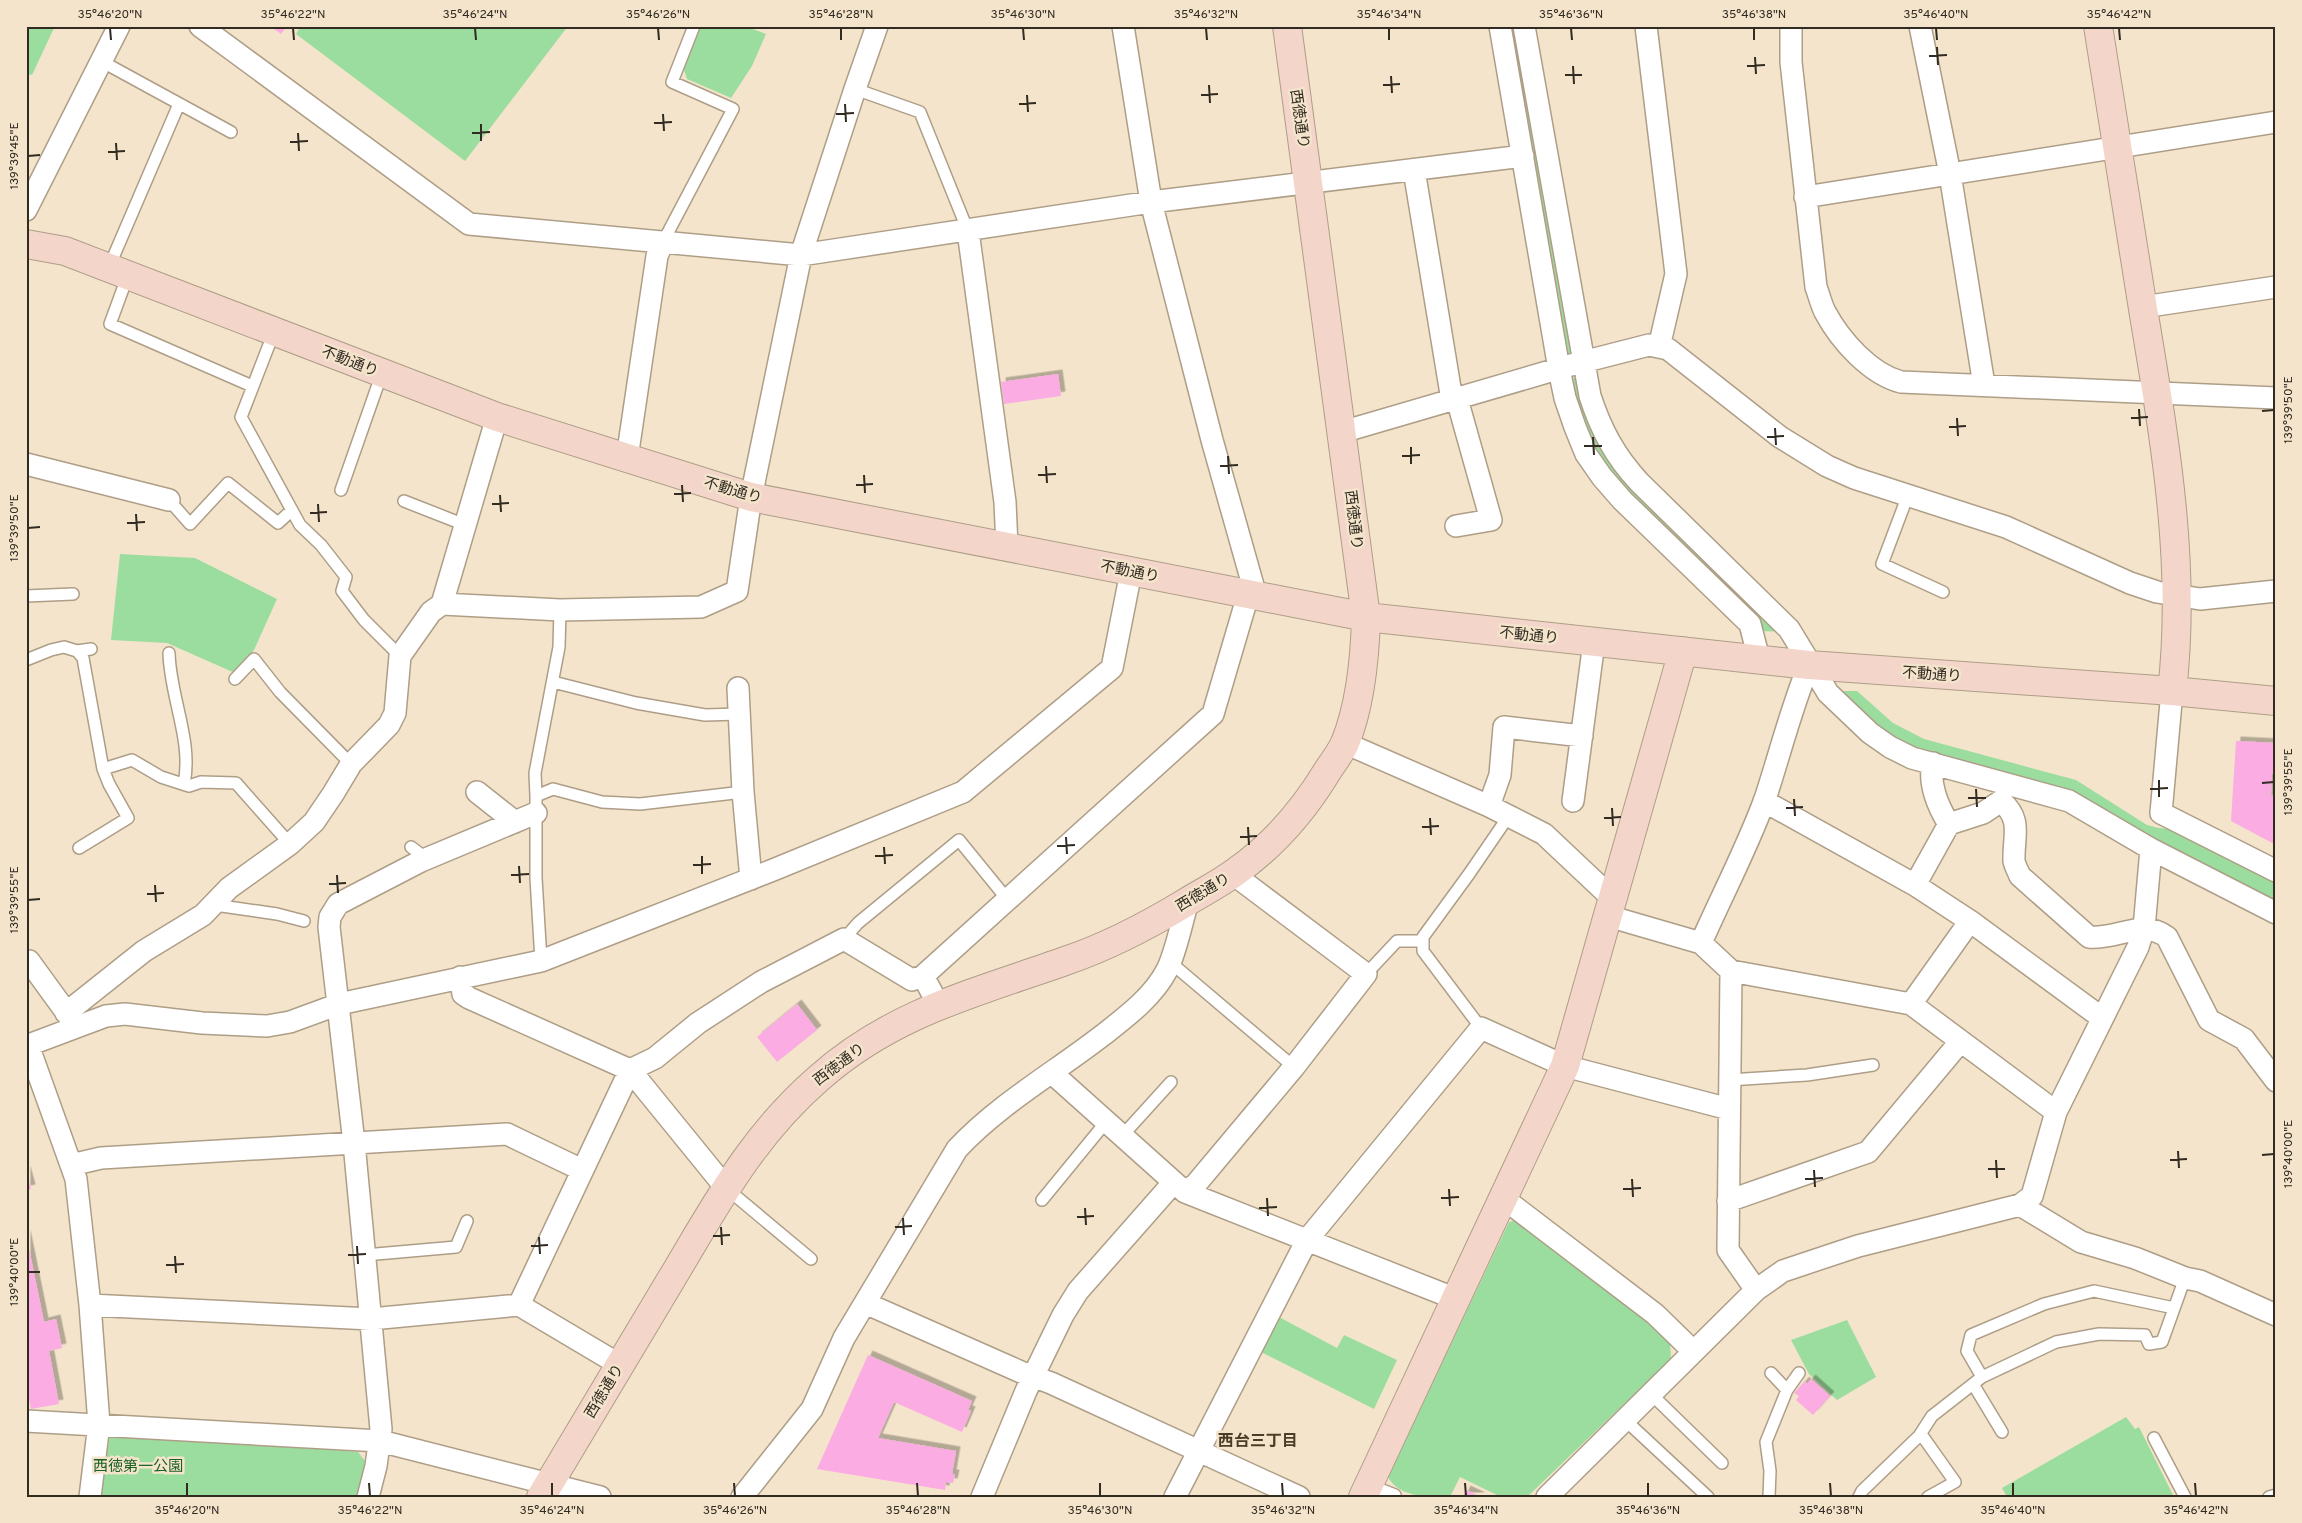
<svg xmlns="http://www.w3.org/2000/svg" width="2302" height="1523" font-family="Overpass,'Noto Sans JP',sans-serif">
	<defs>
		<filter id="shadow"><feDropShadow dx="4.5" dy="-4.5" stdDeviation="0" flood-color="#0004"/></filter>
	</defs>
	<rect width="100%" height="100%" fill="#f4e4cb"/>
	<path fill="#9bdd9e" d="M 26,26 L 55,26 L 32,75 L 26,74 Z
		M 301,26 L 568,26 L 465,161 L 296,34 Z
		M 700,26 L 750,26 L 750,28 L 766,34 L 752,66 L 731,98 L 687,79 L 683,67 Z
		M 1505,26 L 1520,26 L 1577,354 L 1563,358 Z
		M 1580,377 L 1593,423 L 1785,632 L 1760,631 L 1626,498 L 1592,452 L 1567,379 Z
		M 120,554 L 195,558 L 277,599 L 254,650 L 235,673 L 167,643 L 111,640 Z
		M 1833,691 L 1857,691 L 1893,723 L 1924,739 L 2076,780 L 2147,825 L 2159,828 L 2181,830 L 2276,876 L 2276,906 L 2139,839 L 1908,752 Z
		M 1517,1220 L 1633,1307 L 1670,1342 L 1671,1359 L 1527,1497 L 1501,1497 L 1460,1477 L 1450,1497 C 1430,1497 1399,1498 1388,1477 L 1509,1222 Z
		M 1279,1317 L 1337,1348 L 1344,1335 L 1397,1360 L 1374,1409 L 1261,1352 Z
		M 1847,1320 L 1876,1377 L 1837,1400 L 1809,1374 L 1791,1340 Z
		M 2126,1417 L 2135,1429 L 2139,1427 L 2174,1497 L 2007,1497 L 2002,1488 Z
		M 115,1433 L 358,1452 L 365,1461 L 357,1497 L 100,1497 L 110,1435 Z"/>
	<path fill="#fbace3" filter="url(#shadow)" d="M 270,26 L 287,26 L 281,34 Z
		M 1058,374 L 1061,396 L 1004,404 L 1001,382 Z
		M 2236,741 L 2276,743 L 2276,774 L 2272,774 L 2271,795 L 2276,798 L 2276,845 L 2231,821 Z
		M 797,1004 L 817,1030 L 777,1062 L 757,1037 Z
		M 26,1170 L 31,1189 L 26,1190 Z
		M 26,1234 L 44,1322 L 56,1319 L 62,1348 L 49,1351 L 59,1404 L 31,1409 L 26,1384 Z
		M 868,1355 L 972,1401 L 968,1410 L 971,1411 L 962,1432 L 894,1402 L 878,1438 L 956,1451 L 952,1474 L 955,1474 L 953,1483 L 946,1482 L 945,1490 L 817,1469 Z
		M 1811,1379 L 1830,1396 L 1813,1415 L 1796,1400 L 1799,1396 L 1794,1393 L 1805,1381 L 1807,1384 Z
		M 1466,1490 L 1481,1497 L 1463,1497 Z"/>
	<g fill="none" stroke-linecap="round" stroke-linejoin="round">
		<defs>
			<path id="lane" d="M 101,61 L 231,132
				M 855,89 L 920,112 L 968,231
				M 663,242 L 733,109 L 672,82 L 694,26
				M 109,267 L 179,104
				M 128,275 L 110,324 L 252,386
				M 274,332 L 241,417 L 300,525 L 321,545 L 346,577 L 342,591 L 364,620 L 400,656
				M 341,490 L 382,373
				M 1908,495 L 1882,564 L 1943,592
				M 169,500 L 190,524 L 228,483 L 278,523 L 292,510
				M 404,501 L 465,525
				M 26,596 L 73,594
				M 77,651 L 83,658 L 103,769 L 109,784 L 128,818 L 79,848
				M 169,653 C 170,697 193,741 184,784
				M 26,660 L 51,650 L 64,647 L 77,651 L 91,649
				M 235,679 L 254,659 L 280,692 L 351,764
				M 553,682 L 636,703 L 705,715 L 739,714
				M 103,769 L 132,760 L 161,777 L 189,786 L 201,782 L 236,783 L 290,844
				M 536,796 L 535,773 L 559,647 L 560,610
				M 411,847 L 427,859
				M 215,905 L 277,914 L 304,921
				M 844,939 L 858,923 L 959,840 L 1007,899
				M 541,961 L 536,878 L 536,796 L 553,789 L 602,802 L 640,804 L 743,792
				M 1170,962 L 1294,1067
				M 1366,974 L 1397,941 L 1423,941
				M 1481,1028 L 1423,951 L 1423,937 L 1469,874 L 1508,817
				M 1729,1080 L 1807,1075 L 1873,1065
				M 1122,1136 L 1171,1082
				M 726,1188 L 811,1259
				M 1042,1200 L 1106,1122
				M 365,1255 L 456,1247 L 467,1221
				M 1771,1373 L 1787,1390
				M 1982,1377 L 1967,1351 L 1971,1335 L 2044,1304 L 2094,1291 L 2174,1308
				M 1973,1384 L 2002,1432
				M 1650,1393 L 1722,1463
				M 1624,1419 L 1708,1497
				M 1921,1434 L 1955,1482 L 1928,1497
				M 2154,1438 L 2185,1497
				M 1369,1485 L 1395,1495
				M 1769,1497 L 1770,1471 L 1766,1442 L 1787,1390 L 1799,1373
				M 1859,1497 L 1862,1491 L 1919,1436 L 1932,1416 L 1982,1377 L 2056,1342 L 2099,1334 L 2145,1335 L 2149,1344 L 2162,1342 L 2185,1278
				M 2269,1497 L 2276,1495"/>
			<path id="street" d="M 200,26 L 469,224 L 801,255 L 1151,202 L 1523,156
				M 1123,26 L 1151,202 L 1212,440 L 1256,596
				M 1500,26 L 1559,369 L 1565,398 L 1575,427 L 1586,454 L 1602,477 L 1622,500 L 1750,624 L 1759,659
				M 1524,26 L 1590,396 C 1601,430 1615,456 1639,482 L 1789,629 L 1828,693 L 1870,733 L 1890,747 L 1912,758 L 2069,801 L 2151,849 L 2276,913
				M 1646,26 L 1676,274 L 1659,347
				M 1791,26 L 1791,62 L 1816,287 C 1819,295 1821,304 1825,312 C 1840,340 1870,374 1901,382 L 2276,398
				M 1920,26 L 1950,174 L 1984,385
				M 1414,170 L 1452,400
				M 1805,197 L 2276,122
				M 26,210 L 119,26
				M 968,231 L 1005,502 L 1007,547
				M 2143,307 L 2276,287
				M 1342,432 L 1571,365 L 1649,345 L 1668,349 L 1780,437 L 1827,466 L 1854,478 L 2006,527 L 2130,583 L 2157,592 L 2200,599 L 2276,591
				M 627,458 L 657,256 L 663,242
				M 26,464 L 169,500
				M 1456,526 L 1491,520 L 1457,399
				M 442,604 L 560,610 L 701,607 L 737,591 L 751,497 L 801,255 L 855,89 L 877,26
				M 738,688 L 743,792 L 751,879
				M 2172,691 L 2161,813 L 2276,871
				M 1345,743 L 1489,806 L 1544,834 L 1613,899
				M 1933,763 C 1928,783 1938,807 1949,824 L 1983,813 L 2001,801 C 2023,820 2013,836 2014,861 C 2015,866 2018,871 2020,876 L 2089,937 C 2117,940 2142,918 2167,937 L 2209,1020 L 2244,1039 L 2276,1081
				M 477,792 L 515,822
				M 1573,801 L 1594,642
				M 1764,801 L 1915,885 L 1970,921 L 2102,1018
				M 1489,806 L 1500,775 L 1504,727 L 1582,736
				M 1915,885 L 1949,824
				M 1608,916 L 1701,943 L 1731,971 L 1728,1250 L 1756,1290
				M 1701,943 C 1722,895 1747,848 1765,799 C 1780,754 1791,708 1809,665
				M 26,961 L 29,961 L 74,1023
				M 1731,971 L 1911,1004 L 2056,1112
				M 460,977 L 463,994 L 469,998 L 630,1070 L 726,1188
				M 938,1004 L 923,976 L 1213,714 L 1248,595
				M 1911,1004 L 1970,921
				M 66,1013 L 144,951 L 203,915 L 229,888 L 290,844 L 314,822 L 333,794 L 351,764 L 389,725 L 395,713 L 400,656 L 431,612 L 442,604 L 497,417
				M 28,1045 L 76,1179 L 90,1305 L 99,1424 L 90,1497
				M 26,1046 L 106,1016 L 125,1014 L 202,1023 L 267,1026 L 290,1022 L 339,1004 L 541,961 L 773,870 L 963,792 L 1112,668 L 1131,572
				M 1052,1073 L 1185,1192 L 1456,1299
				M 71,1165 L 101,1158 L 507,1134 L 582,1170
				M 1185,1192 L 1196,1184 L 1294,1067 L 1366,974 L 1233,874
				M 1503,1198 L 1655,1314 L 1693,1351
				M 1728,1201 L 1868,1152 L 1960,1042
				M 2020,1205 L 2081,1242 L 2135,1258 L 2185,1278 L 2200,1281 L 2276,1315
				M 865,1303 L 1021,1372 L 1051,1383 L 1299,1497
				M 90,1305 L 371,1319 L 519,1305 L 620,1365
				M 519,1305 L 630,1070 L 655,1058 L 698,1023 L 761,982 L 844,939 L 912,980 L 923,976
				M 26,1421 L 380,1441 L 600,1497
				M 368,1497 L 376,1466 L 381,1429 L 354,1143 L 329,927 L 330,917 L 338,904 L 421,861 L 536,813
				M 742,1497 L 812,1409 L 844,1338 L 957,1149 C 999,1104 1054,1073 1103,1035 C 1126,1017 1153,997 1167,970 C 1176,952 1182,921 1188,901
				M 982,1497 L 1026,1391 L 1063,1315 L 1078,1291 L 1174,1182
				M 1175,1497 L 1307,1240 L 1481,1028 L 1565,1066 L 1729,1109
				M 1547,1497 L 1756,1290 L 1783,1271 L 1858,1246 L 2020,1205 L 2032,1196 L 2056,1112 L 2138,947 L 2144,928 L 2151,849"/>
			<path id="secondary" d="M 2098,26 C 2113,121 2128,215 2143,309 C 2164,436 2187,562 2172,691
				M 26,244 L 65,251 L 497,417 L 751,497 L 1366,617 L 1809,665 L 2172,691 L 2276,701
				M 541,1497 C 585,1424 628,1351 672,1278 C 717,1203 752,1136 819,1078 C 892,1013 975,993 1065,961 C 1107,947 1147,926 1185,903 C 1201,893 1219,884 1234,873 C 1273,846 1304,810 1328,770 C 1334,761 1341,752 1345,743 C 1360,706 1365,657 1366,617 L 1287,26
				M 1363,1497 L 1565,1066 L 1683,651"/>
		</defs>
		<use href="#lane" stroke="#ae9e87" stroke-width="14"/>
		<use href="#street" stroke="#ae9e87" stroke-width="24"/>
		<use href="#secondary" stroke="#ae9e87" stroke-width="30"/>
		<use href="#lane" stroke="#fff" stroke-width="11"/>
		<use href="#street" stroke="#fff" stroke-width="21"/>
		<use href="#secondary" stroke="#f3d5ca" stroke-width="28"/>
	</g>
	<path fill="none" stroke="#312b22" stroke-width="2" d="M 110,28 L 111,40M 293,28 L 294,40M 475,28 L 476,40M 658,28 L 659,40M 841,28 L 841,40M 1023,28 L 1024,40M 1206,28 L 1207,40M 1389,28 L 1389,40M 1571,28 L 1572,40M 1754,28 L 1754,40M 1936,28 L 1937,40M 2119,28 L 2120,40M 1937,47 L 1938,65M 1929,56 L 1947,55M 1755,57 L 1756,74M 1573,66 L 1574,84M 1747,66 L 1765,65M 1565,75 L 1582,75M 1391,76 L 1392,93M 1209,85 L 1210,103M 1383,85 L 1400,84M 1027,95 L 1028,112M 1201,95 L 1218,94M 845,104 L 846,122M 1019,104 L 1036,103M 663,114 L 664,131M 836,114 L 854,113M 654,123 L 672,122M 481,124 L 481,141M 298,133 L 299,151M 472,133 L 490,132M 290,142 L 308,141M 116,143 L 117,160M 108,152 L 125,151M 28,156 L 40,155M 2139,409 L 2140,426M 2262,411 L 2274,410M 1957,418 L 1958,436M 2131,418 L 2148,417M 1949,427 L 1966,426M 1775,428 L 1776,445M 1593,437 L 1594,455M 1767,437 L 1784,436M 1584,446 L 1602,446M 1411,447 L 1411,464M 1228,456 L 1229,474M 1402,456 L 1420,455M 1046,466 L 1047,483M 1220,466 L 1238,465M 864,475 L 865,493M 1038,475 L 1056,474M 682,485 L 683,502M 856,485 L 873,484M 674,494 L 691,493M 500,495 L 501,512M 318,504 L 319,522M 492,504 L 509,503M 310,513 L 327,512M 136,514 L 137,531M 127,523 L 145,522M 28,528 L 40,527M 2159,780 L 2159,797M 2262,783 L 2274,782M 1976,789 L 1977,807M 2150,789 L 2168,788M 1968,798 L 1986,798M 1794,799 L 1795,816M 1612,808 L 1613,826M 1786,808 L 1803,807M 1430,818 L 1431,835M 1604,818 L 1621,817M 1248,827 L 1249,845M 1422,827 L 1439,826M 1066,837 L 1067,854M 1240,837 L 1257,836M 1057,846 L 1075,845M 884,847 L 885,864M 702,856 L 702,874M 875,856 L 893,855M 693,865 L 711,864M 519,866 L 520,883M 337,875 L 338,893M 511,875 L 529,874M 329,884 L 346,883M 155,885 L 156,902M 147,894 L 164,893M 28,900 L 40,899M 2178,1151 L 2179,1168M 2262,1155 L 2274,1154M 1996,1160 L 1997,1178M 2170,1160 L 2187,1159M 1988,1169 L 2005,1169M 1814,1170 L 1815,1187M 1632,1179 L 1633,1197M 1805,1179 L 1823,1178M 1449,1189 L 1450,1206M 1623,1189 L 1641,1188M 1267,1198 L 1268,1216M 1441,1198 L 1459,1197M 1085,1208 L 1086,1225M 1259,1208 L 1277,1207M 1077,1217 L 1094,1216M 903,1218 L 904,1235M 721,1227 L 722,1245M 895,1227 L 912,1226M 713,1236 L 730,1235M 539,1237 L 540,1254M 357,1246 L 358,1264M 531,1246 L 548,1245M 348,1255 L 366,1254M 175,1256 L 176,1273M 166,1265 L 184,1264M 28,1272 L 40,1272M 187,1483 L 187,1496M 369,1483 L 370,1496M 552,1483 L 552,1496M 734,1483 L 735,1496M 917,1483 L 918,1496M 1100,1483 L 1100,1496M 1282,1483 L 1283,1496M 1465,1483 L 1466,1496M 1648,1483 L 1648,1496M 1830,1483 L 1831,1496M 2013,1483 L 2013,1496M 2195,1483 L 2196,1496"/>
	<g text-anchor="middle" stroke-width="5" stroke-linejoin="round" paint-order="stroke">
		<g font-size="15" fill="#312b22" stroke="#f4e4cb">
			<text transform="translate(1300 119) rotate(82)" y="5">西徳通り</text>
			<text transform="translate(350 361) rotate(21)" y="5">不動通り</text>
			<text transform="translate(733 490) rotate(16)" y="5">不動通り</text>
			<text transform="translate(1354 520) rotate(83)" y="5">西徳通り</text>
			<text transform="translate(1130 571) rotate(11)" y="5">不動通り</text>
			<text transform="translate(1529 635) rotate(6)" y="5">不動通り</text>
			<text transform="translate(1932 674) rotate(4)" y="5">不動通り</text>
			<text transform="translate(1203 892) rotate(-31)" y="5">西徳通り</text>
			<text transform="translate(839 1064) rotate(-37)" y="5">西徳通り</text>
			<text transform="translate(604 1391) rotate(-59)" y="5">西徳通り</text>
		</g>
		<g font-size="15" fill="#185f23" stroke="#f4e4cb">
			<text x="138" y="1471">西徳第一公園</text>
		</g>
		<g font-size="16" font-weight="bold" fill="#4b3e29" stroke="#f4e4cb">
			<text x="1258" y="1446">西台三丁目</text>
		</g>
	</g>
	<rect width="2302" height="1523" fill="none" stroke="#f4e4cb" stroke-width="55"/>
	<rect x="28" y="28" width="2246" height="1468" fill="none" stroke="#312b22" stroke-width="2"/>
	<g font-size="12" text-anchor="middle" fill="#312b22">
		<text x="110" y="18">35°46'20"N</text>
		<text x="293" y="18">35°46'22"N</text>
		<text x="475" y="18">35°46'24"N</text>
		<text x="658" y="18">35°46'26"N</text>
		<text x="841" y="18">35°46'28"N</text>
		<text x="1023" y="18">35°46'30"N</text>
		<text x="1206" y="18">35°46'32"N</text>
		<text x="1389" y="18">35°46'34"N</text>
		<text x="1571" y="18">35°46'36"N</text>
		<text x="1754" y="18">35°46'38"N</text>
		<text x="1936" y="18">35°46'40"N</text>
		<text x="2119" y="18">35°46'42"N</text>
		<text transform="translate(14 156) rotate(-90)" y="4">139°39'45"E</text>
		<text transform="translate(2288 410) rotate(-90)" y="4">139°39'50"E</text>
		<text transform="translate(14 528) rotate(-90)" y="4">139°39'50"E</text>
		<text transform="translate(2288 782) rotate(-90)" y="4">139°39'55"E</text>
		<text transform="translate(14 900) rotate(-90)" y="4">139°39'55"E</text>
		<text transform="translate(2288 1154) rotate(-90)" y="4">139°40'00"E</text>
		<text transform="translate(14 1272) rotate(-90)" y="4">139°40'00"E</text>
		<text x="187" y="1514">35°46'20"N</text>
		<text x="370" y="1514">35°46'22"N</text>
		<text x="552" y="1514">35°46'24"N</text>
		<text x="735" y="1514">35°46'26"N</text>
		<text x="918" y="1514">35°46'28"N</text>
		<text x="1100" y="1514">35°46'30"N</text>
		<text x="1283" y="1514">35°46'32"N</text>
		<text x="1466" y="1514">35°46'34"N</text>
		<text x="1648" y="1514">35°46'36"N</text>
		<text x="1831" y="1514">35°46'38"N</text>
		<text x="2013" y="1514">35°46'40"N</text>
		<text x="2196" y="1514">35°46'42"N</text>
	</g>
</svg>
